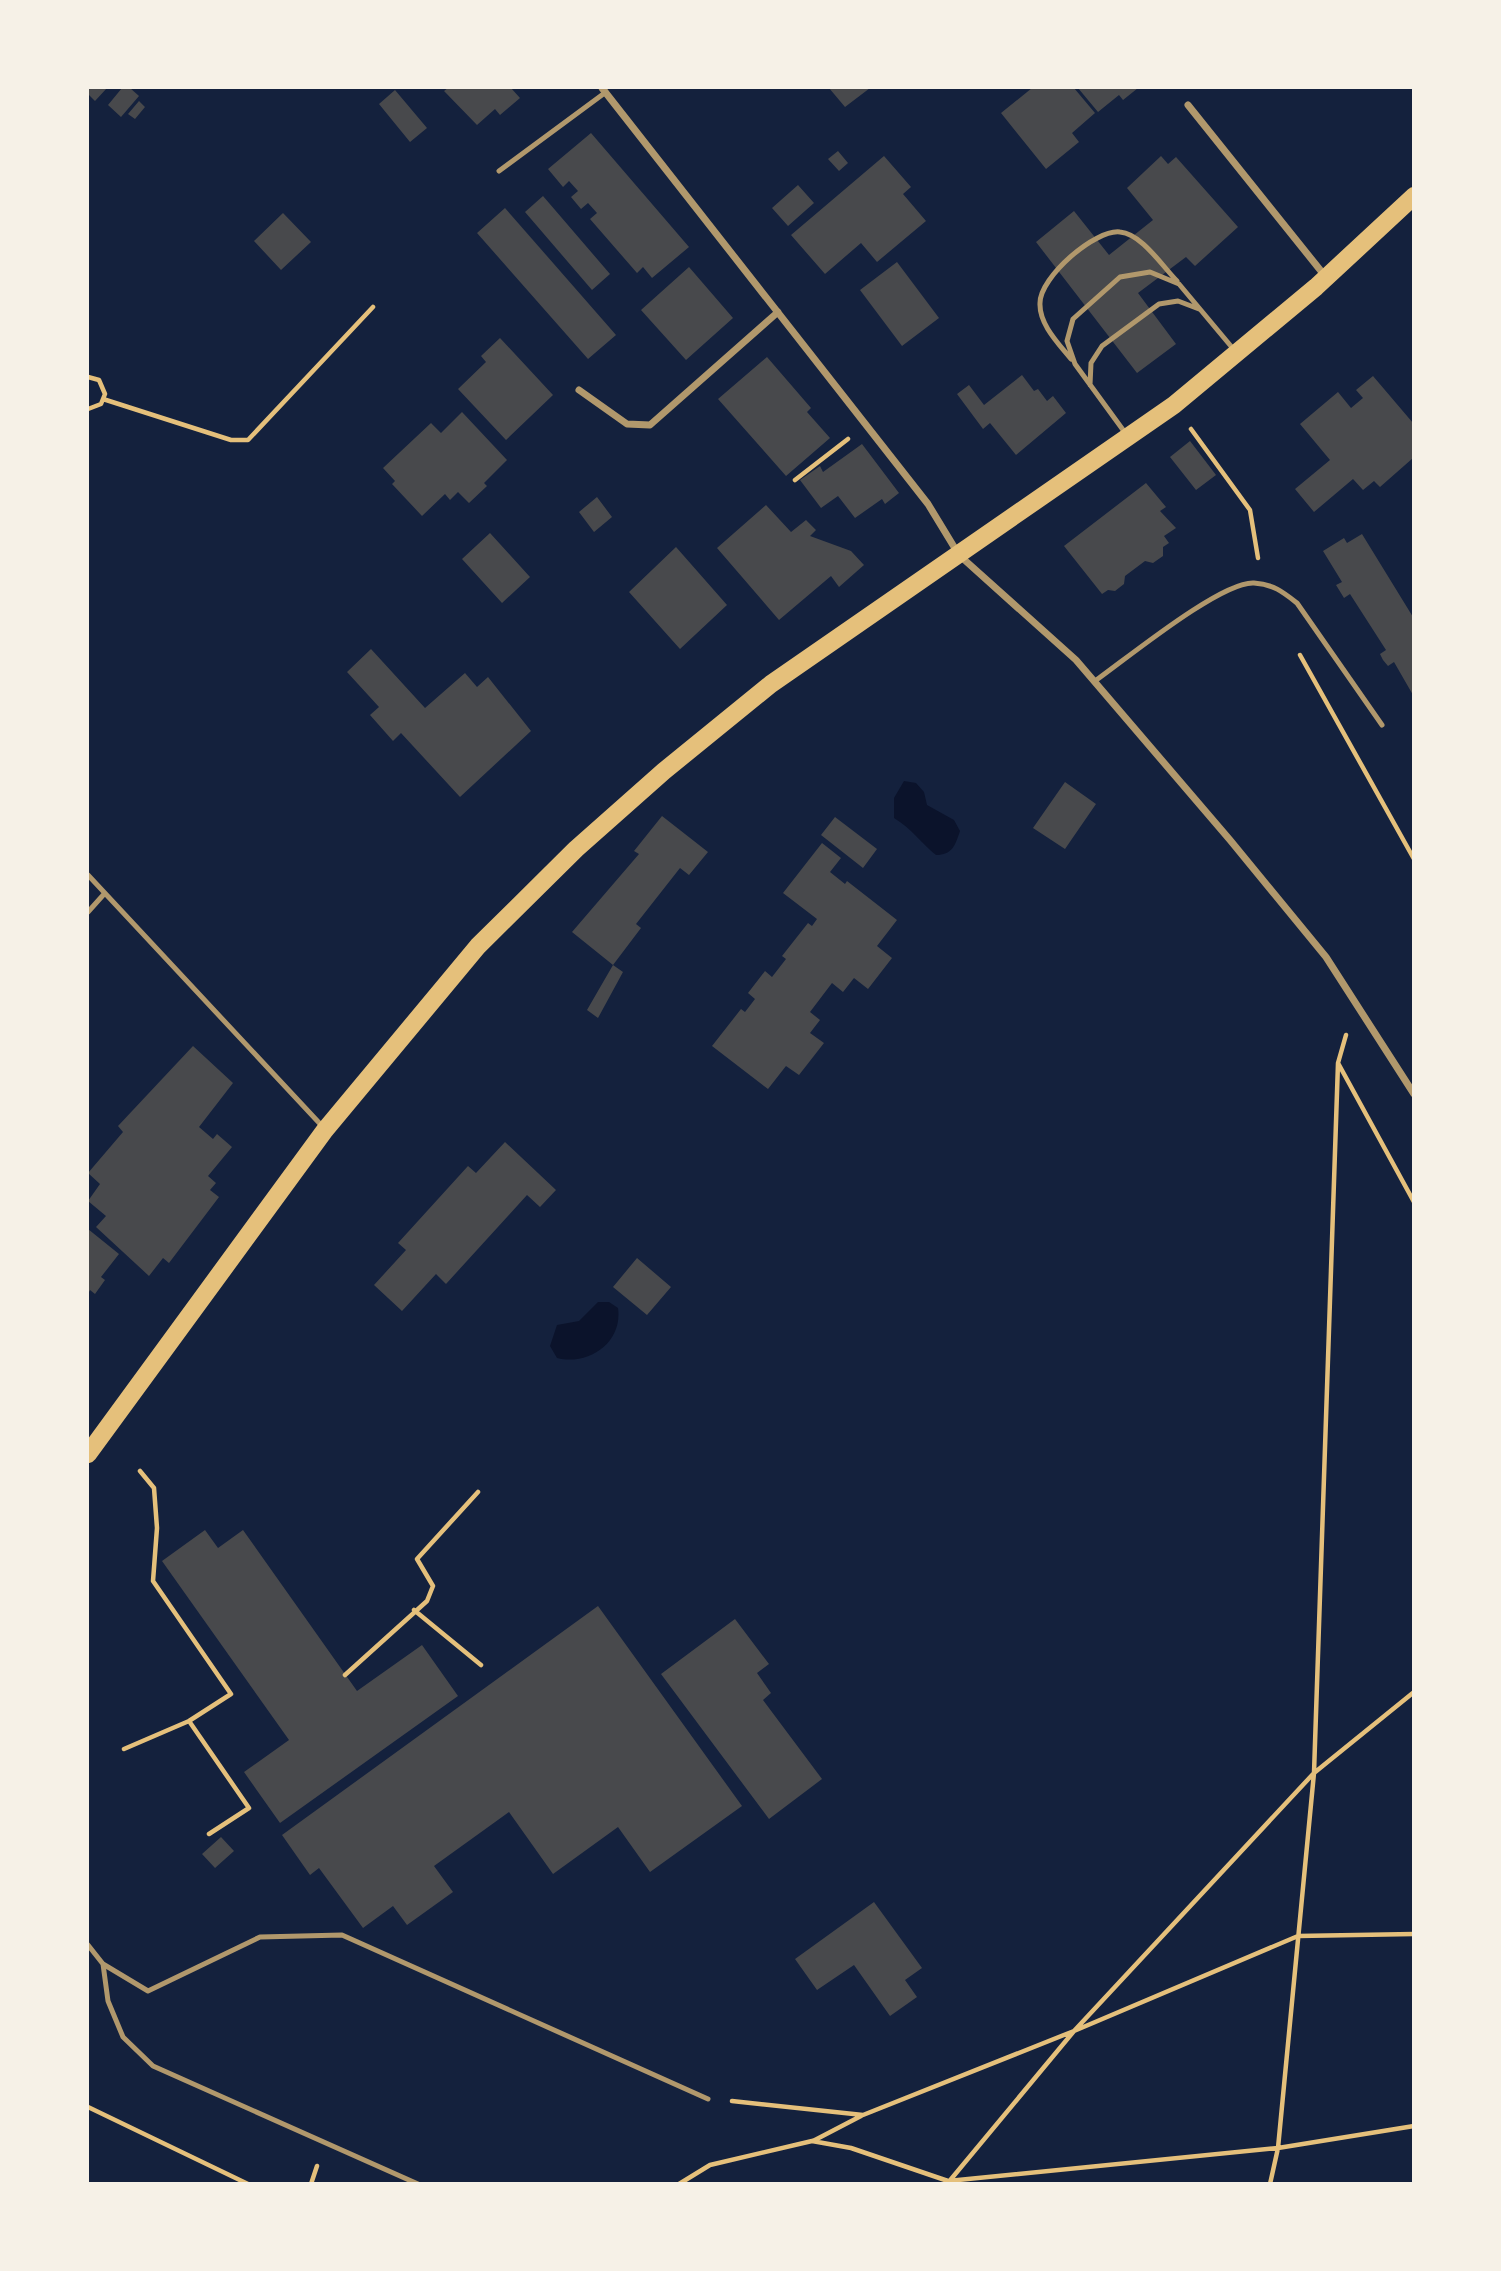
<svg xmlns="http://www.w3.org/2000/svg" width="1501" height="2271" font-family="Rubik,sans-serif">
	<rect width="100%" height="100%" fill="#14213d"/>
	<path fill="#0b132b" d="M 904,781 L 916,783 L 924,792 L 927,805 L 954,820 L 960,831 C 955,846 952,855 936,855 C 920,842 912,829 894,818 L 894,798 Z
		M 598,1302 L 609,1302 L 618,1308 C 623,1342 589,1366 557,1358 L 550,1346 L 557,1325 L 579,1321 Z"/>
	<path fill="#48494c" d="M 88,88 L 107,88 L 95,101 L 88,94 Z
		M 122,88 L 130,88 L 139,96 L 121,117 L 108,105 Z
		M 448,88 L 511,88 L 520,98 L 500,115 L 495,109 L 477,125 L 444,91 Z
		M 829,88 L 870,88 L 845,107 Z
		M 1032,88 L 1074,88 L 1095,113 L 1072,133 L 1079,142 L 1046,169 L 1001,113 Z
		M 1078,88 L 1138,88 L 1123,100 L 1119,95 L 1098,112 Z
		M 395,90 L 427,128 L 410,142 L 379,104 Z
		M 139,101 L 145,107 L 135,119 L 128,114 Z
		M 591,133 L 689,247 L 652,278 L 643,267 L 637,273 L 590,219 L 597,213 L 588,203 L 581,209 L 571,197 L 578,191 L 569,181 L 563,187 L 548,169 Z
		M 838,151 L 848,163 L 839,171 L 828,159 Z
		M 884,156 L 911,187 L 903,194 L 926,221 L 877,262 L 861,243 L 825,274 L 791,235 Z
		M 1161,156 L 1168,164 L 1176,157 L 1238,227 L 1195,266 L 1186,257 L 1138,293 L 1176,344 L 1137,373 L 1036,242 L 1074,211 L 1109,255 L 1153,220 L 1127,188 Z
		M 798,185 L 814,203 L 788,226 L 772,208 Z
		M 543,196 L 610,274 L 592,290 L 525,212 Z
		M 505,208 L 616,335 L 588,359 L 477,233 Z
		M 283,213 L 311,242 L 281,270 L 254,241 Z
		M 897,262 L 939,318 L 902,346 L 860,290 Z
		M 689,267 L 733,318 L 686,360 L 641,310 Z
		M 500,338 L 553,395 L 506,440 L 458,389 L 486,362 L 481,356 Z
		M 767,357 L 811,408 L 807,412 L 830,438 L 786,476 L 718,399 Z
		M 1022,375 L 1034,391 L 1038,389 L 1047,401 L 1053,396 L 1066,413 L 1016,455 L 990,423 L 983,429 L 957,394 L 969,385 L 984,405 Z
		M 1373,376 L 1413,423 L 1413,458 L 1380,487 L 1374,481 L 1363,490 L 1353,479 L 1314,512 L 1295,489 L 1330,460 L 1300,424 L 1338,392 L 1351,408 L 1363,398 L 1356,390 Z
		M 462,412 L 507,460 L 484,483 L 487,486 L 469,503 L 458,492 L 450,500 L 445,494 L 422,516 L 392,484 L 395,481 L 383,468 L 431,423 L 441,433 Z
		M 1190,441 L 1216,475 L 1196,490 L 1170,457 Z
		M 862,444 L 899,493 L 885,504 L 882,499 L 855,518 L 838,496 L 821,508 L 800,480 L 820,466 L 823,472 Z
		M 1146,483 L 1166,507 L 1160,511 L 1176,528 L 1164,536 L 1169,543 L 1163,547 L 1163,556 L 1153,563 L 1145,561 L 1125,576 L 1124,584 L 1115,591 L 1108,590 L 1102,594 L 1064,546 Z
		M 597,497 L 612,517 L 594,532 L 579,512 Z
		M 766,505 L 791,532 L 806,520 L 816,530 L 810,536 L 851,551 L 864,565 L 839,587 L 831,576 L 779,620 L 717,548 Z
		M 490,533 L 530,577 L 502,603 L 462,559 Z
		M 1362,534 L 1413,617 L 1413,695 L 1394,662 L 1388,666 L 1383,660 L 1380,654 L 1386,650 L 1350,594 L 1344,598 L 1336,585 L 1342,582 L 1323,551 L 1344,538 L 1347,543 Z
		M 676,547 L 727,605 L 680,649 L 629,592 Z
		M 371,649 L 425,708 L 465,673 L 477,687 L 488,677 L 531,731 L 460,797 L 401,733 L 393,741 L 370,715 L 379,707 L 347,672 Z
		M 1065,782 L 1096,804 L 1065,849 L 1033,828 Z
		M 662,816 L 708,852 L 689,875 L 680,868 L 636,924 L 641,928 L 613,965 L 623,972 L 598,1018 L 587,1010 L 613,965 L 572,932 L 639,854 L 634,851 Z
		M 835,817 L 877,849 L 863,868 L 821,835 Z
		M 822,843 L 841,858 L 830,872 L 845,884 L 847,881 L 897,920 L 877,946 L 892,958 L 868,989 L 854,978 L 843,992 L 832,983 L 810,1012 L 820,1020 L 810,1033 L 824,1043 L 799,1075 L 786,1066 L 768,1089 L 712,1046 L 741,1009 L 745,1012 L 755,999 L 748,993 L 765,971 L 772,977 L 786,959 L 782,956 L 808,923 L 812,926 L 817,919 L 783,893 Z
		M 193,1046 L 233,1083 L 199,1127 L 213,1139 L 217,1134 L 232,1147 L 208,1176 L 216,1183 L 210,1190 L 219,1197 L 169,1263 L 163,1258 L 149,1276 L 96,1227 L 106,1216 L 88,1201 L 100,1184 L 88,1173 L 123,1132 L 118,1126 Z
		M 505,1142 L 556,1190 L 540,1207 L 527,1195 L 446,1284 L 436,1274 L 402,1311 L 374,1285 L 406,1250 L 398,1243 L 468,1166 L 476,1173 Z
		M 88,1229 L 119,1254 L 101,1277 L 105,1280 L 95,1294 L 90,1290 L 88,1294 Z
		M 637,1258 L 671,1287 L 647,1315 L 613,1287 Z
		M 205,1530 L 218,1548 L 243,1530 L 357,1691 L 422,1645 L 458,1696 L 280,1823 L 244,1772 L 289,1740 L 162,1561 Z
		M 598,1606 L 742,1806 L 650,1872 L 618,1827 L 553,1874 L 509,1812 L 434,1866 L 453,1892 L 407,1925 L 393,1906 L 363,1928 L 319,1868 L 310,1875 L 282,1835 Z
		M 735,1619 L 769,1664 L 757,1673 L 771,1693 L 763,1700 L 822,1779 L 769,1819 L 661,1674 Z
		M 221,1837 L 234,1851 L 215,1868 L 202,1854 Z
		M 874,1902 L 922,1968 L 905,1980 L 917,1997 L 890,2016 L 854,1965 L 817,1990 L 795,1959 Z"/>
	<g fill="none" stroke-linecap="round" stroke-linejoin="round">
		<path stroke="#e5c07b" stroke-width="4.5" d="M 88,377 L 99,380 L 105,394 L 101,404 L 88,409
			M 103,399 L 231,440 L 248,440 L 373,307
			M 1191,429 L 1250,510 L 1258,558
			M 795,480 L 848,439
			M 1300,655 L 1414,859
			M 1346,1035 L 1338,1063 L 1414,1202
			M 140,1471 L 154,1488 L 157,1528 L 153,1581 L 231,1694 L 189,1721
			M 414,1610 L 481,1665
			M 345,1675 L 427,1601 L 433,1586 L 417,1559 L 478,1492
			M 124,1749 L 189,1721 L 249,1808 L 209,1834
			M 732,2101 L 863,2115 L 1074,2031 L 1314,1773 L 1414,1692
			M 88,2107 L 248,2184
			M 813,2141 L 861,2116
			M 311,2184 L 317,2166
			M 679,2184 L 710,2165 L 812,2141 L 851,2148 L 948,2181 L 1278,2148 L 1414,2126
			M 947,2184 L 1074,2031 L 1298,1936 L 1414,1934
			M 1270,2184 L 1278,2148 L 1314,1773 L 1338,1063"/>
		<path stroke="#b1986c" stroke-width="5" d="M 499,171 L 606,92
			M 1071,359 C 1058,343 1039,324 1040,303 C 1040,277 1095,229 1120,232 C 1142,234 1162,266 1177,281
			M 1090,385 L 1091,363 L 1102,346 L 1159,304 L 1178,301 L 1199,309
			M 1126,434 L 1075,364 L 1067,341 L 1073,319 L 1120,277 L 1150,272 L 1179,284 L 1235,351
			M 1095,681 C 1125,660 1221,581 1254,583 C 1273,584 1283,592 1297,603 L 1382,725
			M 88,875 L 323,1127
			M 88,912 L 105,893
			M 88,1945 L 103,1964 L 108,2001 L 123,2037 L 153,2066 L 418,2184
			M 103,1964 L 148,1991 L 260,1937 L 342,1935 L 708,2099"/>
		<path stroke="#b1986c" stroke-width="7" d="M 602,88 L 928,504 L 959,555 L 1076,660 L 1230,840 L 1326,957 L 1414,1094
			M 1188,105 L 1325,276
			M 579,390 L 627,424 L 650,425 L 778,312"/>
		<path stroke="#e5c07b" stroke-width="18" d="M 88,1454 L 325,1130 L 478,946 L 576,849 L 664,771 L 771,684 L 1174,405 L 1316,287 L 1414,196"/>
	</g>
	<rect width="1501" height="2271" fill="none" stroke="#f6f1e7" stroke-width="178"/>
</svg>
